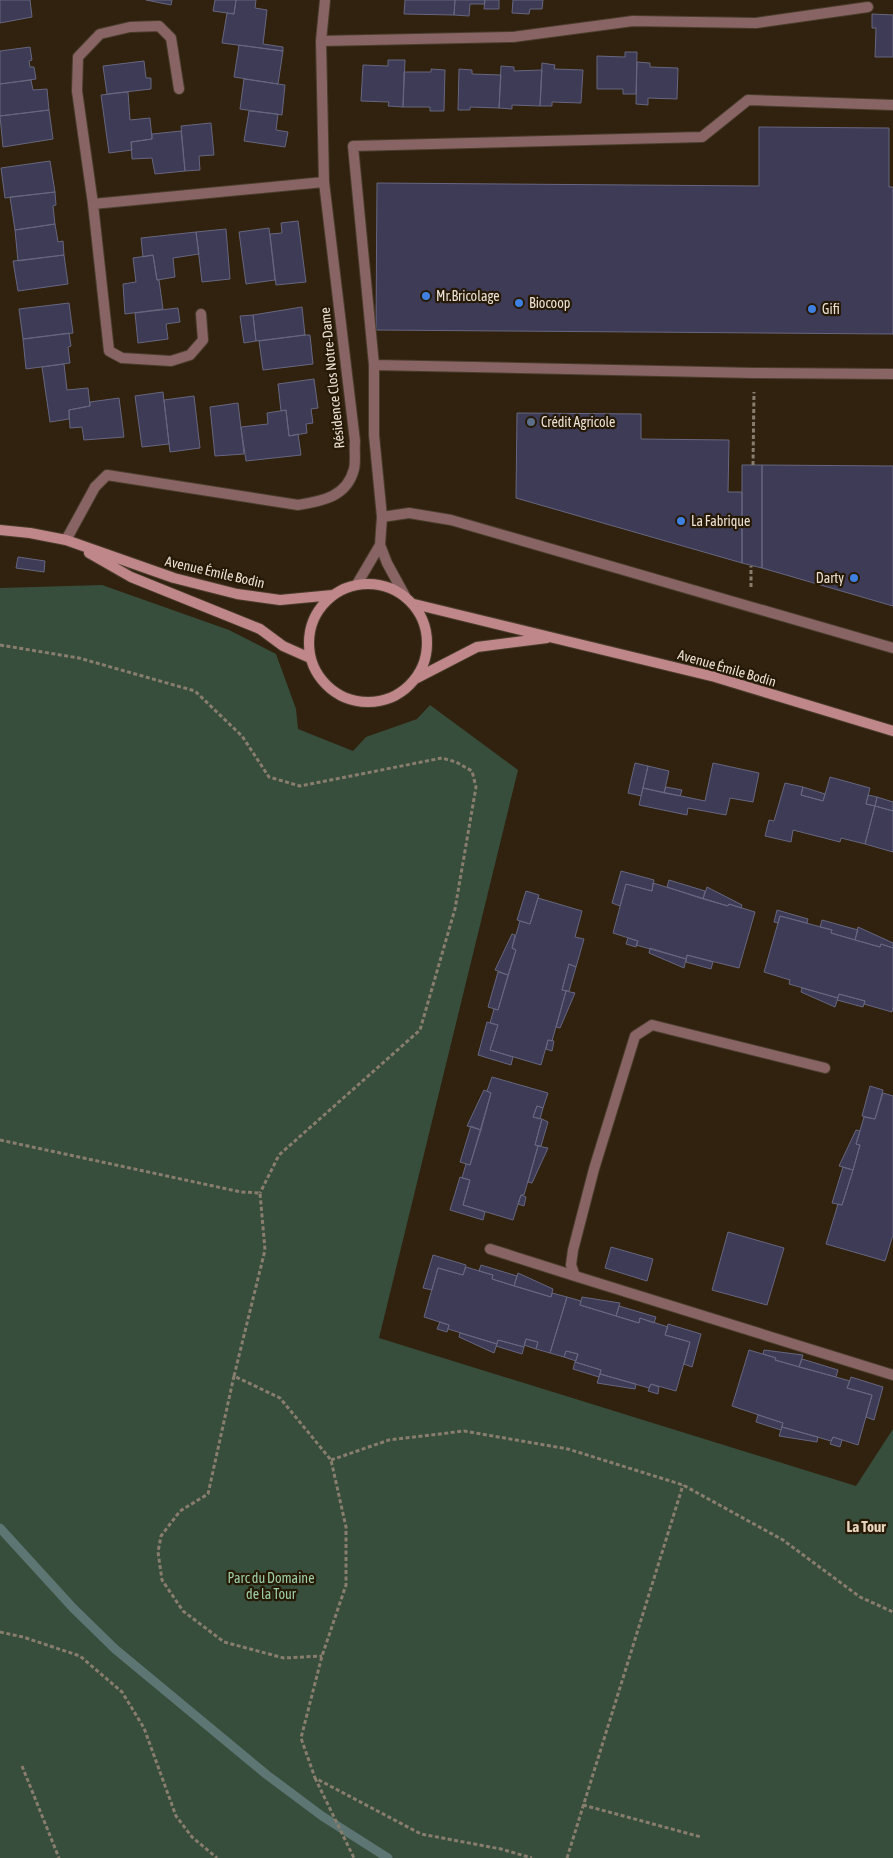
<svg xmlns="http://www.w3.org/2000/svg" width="893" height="1858" font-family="'Asap Condensed',sans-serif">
	<rect width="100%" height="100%" fill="#30220f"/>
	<path fill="#374e3c" d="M 102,585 L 229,630 L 276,654 L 296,709 L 298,729 L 353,751 L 366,737 L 417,719 L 430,705 L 518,770 L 379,1338 L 856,1486 L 893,1429 L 893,1858 L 0,1858 L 0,588 Z"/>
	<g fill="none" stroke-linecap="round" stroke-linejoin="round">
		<path stroke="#5d7573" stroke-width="9" d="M 0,1528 L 73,1608 L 115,1649 L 267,1775 L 322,1816 L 388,1858"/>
	</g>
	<path fill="#3d3b55" stroke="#67667f" d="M 0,0 L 30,0 L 32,17 L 0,23 Z
		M 146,0 L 172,0 L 171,5 Z
		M 215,0 L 236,0 L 234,14 L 213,11 Z
		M 236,0 L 256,0 L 255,8 L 267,10 L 263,44 L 283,47 L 283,51 L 222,43 L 227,13 L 234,14 Z
		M 405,0 L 455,0 L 454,15 L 404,14 Z
		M 455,0 L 485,0 L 484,4 L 470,4 L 469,16 L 454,15 Z
		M 485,0 L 499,0 L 499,9 L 484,9 Z
		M 513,0 L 543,0 L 542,9 L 530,9 L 529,14 L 512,13 Z
		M 872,14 L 893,15 L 893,57 L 875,57 L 876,28 L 872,28 Z
		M 239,45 L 283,51 L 278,84 L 234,77 Z
		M 30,47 L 32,60 L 29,61 L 30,67 L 34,67 L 36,79 L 0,84 L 0,51 Z
		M 625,52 L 637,52 L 636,94 L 623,94 L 623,89 L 597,89 L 597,56 L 625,57 Z
		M 388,60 L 405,60 L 403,107 L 388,106 L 389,102 L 361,101 L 363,65 L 388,66 Z
		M 144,61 L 146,78 L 151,78 L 151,89 L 107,94 L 103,66 Z
		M 637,62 L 650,63 L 650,67 L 678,68 L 677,99 L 648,98 L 648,105 L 636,104 Z
		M 542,63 L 555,65 L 554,69 L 583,70 L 581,103 L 552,102 L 552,106 L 540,106 Z
		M 501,66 L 514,67 L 514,71 L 542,70 L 540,106 L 512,105 L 512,109 L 499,108 Z
		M 431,69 L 445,70 L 444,111 L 430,111 L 430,107 L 403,107 L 404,72 L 431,72 Z
		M 459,69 L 472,70 L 472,74 L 501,75 L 499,108 L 470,107 L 470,110 L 458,110 Z
		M 244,79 L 285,85 L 282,115 L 240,109 Z
		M 31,80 L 33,90 L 47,89 L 49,110 L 0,116 L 0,84 Z
		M 128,92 L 130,120 L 150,118 L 152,139 L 131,142 L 132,150 L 109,153 L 101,95 Z
		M 49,110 L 53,139 L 3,147 L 0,116 Z
		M 249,111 L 278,114 L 276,130 L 288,132 L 285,147 L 244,141 Z
		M 211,123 L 214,155 L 199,156 L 200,170 L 185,171 L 181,126 Z
		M 759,127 L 889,128 L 889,187 L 893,187 L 893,334 L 376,330 L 377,183 L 759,186 Z
		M 181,131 L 185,171 L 155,174 L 152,158 L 132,159 L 131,142 L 152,139 L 152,134 Z
		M 50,161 L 55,192 L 5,198 L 1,168 Z
		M 55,192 L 56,205 L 53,206 L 55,224 L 15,230 L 10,197 Z
		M 298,221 L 306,282 L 276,285 L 270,234 L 282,233 L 281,223 Z
		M 55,224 L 58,242 L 63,241 L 64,255 L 18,261 L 15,230 Z
		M 269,228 L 275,280 L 246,284 L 239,232 Z
		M 226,229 L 230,279 L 202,282 L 196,232 Z
		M 196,232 L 199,254 L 173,258 L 175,277 L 157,280 L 153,255 L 143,257 L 141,238 Z
		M 64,255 L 68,284 L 18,291 L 13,261 Z
		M 153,255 L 157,280 L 159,280 L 163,309 L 125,314 L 123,284 L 136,282 L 133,258 Z
		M 69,303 L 73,333 L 23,339 L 19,309 Z
		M 302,307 L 305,335 L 256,341 L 253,315 Z
		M 178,308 L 180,322 L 166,324 L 168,339 L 138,343 L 135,313 Z
		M 253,315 L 256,341 L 244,343 L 240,316 Z
		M 69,333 L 71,346 L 68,347 L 70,363 L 26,369 L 23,339 Z
		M 305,335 L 310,335 L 313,364 L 263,370 L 259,341 Z
		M 64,364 L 67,390 L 88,388 L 90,406 L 69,410 L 69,419 L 50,422 L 42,367 Z
		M 314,379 L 318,408 L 311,409 L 313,423 L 306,424 L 307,433 L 289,436 L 286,410 L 281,411 L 278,384 Z
		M 163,392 L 169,444 L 142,447 L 135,396 Z
		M 194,396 L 200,448 L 170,452 L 164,400 Z
		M 119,398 L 124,437 L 84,440 L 82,427 L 70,428 L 69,410 L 90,406 L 90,402 Z
		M 238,403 L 244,454 L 215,456 L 210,407 Z
		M 286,410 L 289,436 L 298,434 L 301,455 L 246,461 L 241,427 L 268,424 L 267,413 Z
		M 517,413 L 641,414 L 641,439 L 729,440 L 728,492 L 742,492 L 742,563 L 516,498 Z
		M 742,465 L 762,465 L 762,568 L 742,563 Z
		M 762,465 L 893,466 L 893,606 L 762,568 Z
		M 18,557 L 45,561 L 44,572 L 16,568 Z
		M 635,763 L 648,766 L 641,796 L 628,793 Z
		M 713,763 L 759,773 L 753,802 L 730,798 L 726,815 L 688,808 L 687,815 L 639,805 L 643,788 L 705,801 Z
		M 648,766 L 669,771 L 664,793 L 643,788 Z
		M 830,777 L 870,788 L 866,804 L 875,806 L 865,844 L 841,838 L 840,842 L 793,830 L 791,842 L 765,836 L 769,820 L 774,821 L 785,783 L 803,787 L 801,795 L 823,801 Z
		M 666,787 L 682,790 L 680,796 L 664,793 Z
		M 803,787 L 825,794 L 823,801 L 801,795 Z
		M 868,795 L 877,797 L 875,806 L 866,804 Z
		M 877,797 L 893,802 L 893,811 L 875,806 Z
		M 875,806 L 893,811 L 893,852 L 865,844 Z
		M 621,871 L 654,880 L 652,891 L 626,884 L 620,906 L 612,903 Z
		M 669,880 L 705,891 L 703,899 L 667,887 Z
		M 653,883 L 728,906 L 729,904 L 755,912 L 739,968 L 687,955 L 686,959 L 636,945 L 638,941 L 613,933 L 626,884 L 652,891 Z
		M 707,887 L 742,905 L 741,908 L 729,904 L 728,906 L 703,899 Z
		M 526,891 L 539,895 L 530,924 L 517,920 Z
		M 538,898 L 582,911 L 575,937 L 584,939 L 576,967 L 569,964 L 562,990 L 566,991 L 552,1041 L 548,1040 L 541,1065 L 490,1050 L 498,1025 L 490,1023 L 494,1009 L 498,1010 L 516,950 L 512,948 L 520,921 L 530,924 Z
		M 777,910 L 808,919 L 807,923 L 780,916 L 778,923 L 774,922 Z
		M 780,916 L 832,930 L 831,933 L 880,947 L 881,944 L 893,948 L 893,1007 L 892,1012 L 864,1004 L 865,1001 L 839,994 L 838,998 L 789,984 L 790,980 L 764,972 Z
		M 822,920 L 858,930 L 855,940 L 831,933 L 832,930 L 820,927 Z
		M 858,927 L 893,943 L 893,948 L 881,944 L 880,947 L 855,940 Z
		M 512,934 L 515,935 L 512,948 L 516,950 L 508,975 L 495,970 Z
		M 628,938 L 638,941 L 636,947 L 626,944 Z
		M 650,948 L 686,959 L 684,968 L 649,953 Z
		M 687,955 L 713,962 L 711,969 L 686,962 Z
		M 569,964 L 576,967 L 569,991 L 562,990 Z
		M 498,972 L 508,975 L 498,1010 L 488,1007 Z
		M 802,988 L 838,998 L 835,1007 L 801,992 Z
		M 566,991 L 575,993 L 560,1028 L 556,1027 Z
		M 839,994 L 865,1001 L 863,1007 L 837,1000 Z
		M 487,1022 L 498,1025 L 490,1050 L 513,1057 L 511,1065 L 478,1055 Z
		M 548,1040 L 554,1041 L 552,1051 L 546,1049 Z
		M 492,1077 L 548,1093 L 543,1108 L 537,1106 L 533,1117 L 542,1119 L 535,1145 L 538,1146 L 524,1195 L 521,1195 L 513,1220 L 463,1205 L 470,1180 L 462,1178 L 466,1164 L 470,1165 L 491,1093 L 487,1091 Z
		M 870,1086 L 883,1090 L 875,1119 L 862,1116 Z
		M 484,1090 L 491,1093 L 481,1130 L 467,1126 Z
		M 883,1093 L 893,1096 L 893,1235 L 885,1261 L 826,1244 L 838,1204 L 842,1205 L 853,1170 L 860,1145 L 856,1144 L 864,1117 L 875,1119 Z
		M 537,1106 L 543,1108 L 540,1119 L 533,1117 Z
		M 542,1119 L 548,1122 L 541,1146 L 535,1145 Z
		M 471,1126 L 481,1130 L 470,1165 L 460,1162 Z
		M 856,1130 L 860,1131 L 856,1144 L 860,1145 L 853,1170 L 839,1166 Z
		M 538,1146 L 548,1148 L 532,1183 L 528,1182 Z
		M 843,1167 L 853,1170 L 842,1205 L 832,1203 Z
		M 460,1177 L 470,1180 L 463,1205 L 485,1212 L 483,1220 L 450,1210 Z
		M 521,1195 L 526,1197 L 524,1206 L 518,1204 Z
		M 728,1232 L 784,1248 L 767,1305 L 712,1290 Z
		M 611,1247 L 653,1259 L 647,1281 L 605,1268 Z
		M 433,1255 L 466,1265 L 463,1275 L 438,1268 L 432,1290 L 423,1288 Z
		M 481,1265 L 517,1276 L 514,1286 L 492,1279 L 493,1275 L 479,1271 Z
		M 466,1267 L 493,1275 L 492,1279 L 551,1297 L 552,1293 L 567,1297 L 550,1353 L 536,1349 L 538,1342 L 526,1339 L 524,1347 L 498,1340 L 497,1344 L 448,1329 L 449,1325 L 424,1317 L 438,1268 L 463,1275 Z
		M 518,1273 L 553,1289 L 551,1297 L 514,1286 Z
		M 567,1297 L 581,1301 L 580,1305 L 639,1323 L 640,1318 L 668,1327 L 665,1335 L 690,1342 L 676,1391 L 651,1384 L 649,1388 L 600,1374 L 601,1370 L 575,1362 L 578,1354 L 566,1351 L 564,1357 L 550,1353 Z
		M 582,1297 L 620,1303 L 616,1316 L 580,1305 Z
		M 619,1306 L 656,1317 L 654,1323 L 640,1318 L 639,1323 L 616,1316 Z
		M 440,1322 L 449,1325 L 447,1332 L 437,1329 Z
		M 668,1324 L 701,1334 L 692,1367 L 684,1364 L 690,1342 L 665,1335 Z
		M 460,1333 L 497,1344 L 494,1353 L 459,1337 Z
		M 526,1339 L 538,1342 L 536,1349 L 524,1345 Z
		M 498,1340 L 524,1347 L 522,1354 L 496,1346 Z
		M 749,1350 L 776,1358 L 775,1360 L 850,1381 L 847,1388 L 872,1395 L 858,1445 L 833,1437 L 831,1441 L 782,1427 L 783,1423 L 732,1406 Z
		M 764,1350 L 803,1355 L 799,1367 L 775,1360 L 776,1358 L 763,1354 Z
		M 566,1351 L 578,1354 L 576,1361 L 564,1357 Z
		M 802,1359 L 838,1370 L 836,1377 L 799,1367 Z
		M 575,1362 L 601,1370 L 599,1377 L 573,1369 Z
		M 600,1374 L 636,1384 L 635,1389 L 597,1383 Z
		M 851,1377 L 883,1387 L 874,1420 L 866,1417 L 872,1395 L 847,1388 Z
		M 651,1384 L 659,1387 L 658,1394 L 648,1391 Z
		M 758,1415 L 783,1423 L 781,1430 L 756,1422 Z
		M 782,1427 L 818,1437 L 817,1442 L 779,1436 Z
		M 833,1437 L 842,1440 L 840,1447 L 830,1444 Z"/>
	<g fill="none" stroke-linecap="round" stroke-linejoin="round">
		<defs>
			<path id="lane" d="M 374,365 L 754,373 L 893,374
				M 382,517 L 409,513 L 451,520 L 893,648
				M 66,540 L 95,487
				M 357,584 L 380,545
				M 405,596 L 387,563 L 380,545 L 382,517 L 374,435 L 374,365 L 353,146 L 702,137 L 748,100 L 893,105
				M 825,1068 L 652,1025 L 635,1036 L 594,1169 L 573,1250 L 571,1265 L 575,1276 L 893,1375
				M 490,1249 L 575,1276"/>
			<path id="street" d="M 321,41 L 513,37 L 633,21 L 756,23 L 868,7
				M 179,89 L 171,38 L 159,26 L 130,27 L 100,34 L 78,57 L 77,91 L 93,204 L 109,351 L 122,358 L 171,361 L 190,355 L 203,340 L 201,314
				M 93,204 L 324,182
				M 95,487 L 107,475 L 298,505 C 322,501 347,497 354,469 C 356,461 354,450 355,441 L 324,182 L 321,41 L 325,0"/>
			<path id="secondary" d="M 0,530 L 30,533 L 66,540 L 174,578 L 237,594 L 280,600 L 333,595
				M 89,553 L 131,577 L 260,629 L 283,646 L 310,658
				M309 643a59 59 0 1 1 118 0a59 59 0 1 1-118 0Z
				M 414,604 L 715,677 L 893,731
				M 415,679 L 477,647 L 547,638"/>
		</defs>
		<use href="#lane" stroke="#4a3d2b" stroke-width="12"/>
		<use href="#street" stroke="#4a3d2b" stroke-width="12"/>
		<use href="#secondary" stroke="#4a3d2b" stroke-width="12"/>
		<path stroke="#897d6d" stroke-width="3" stroke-dasharray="4 2.5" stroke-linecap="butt" d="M 753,465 L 754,392
			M 751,587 L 751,566
			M 0,645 L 79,658 L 195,691 L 242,736 L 269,777 L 300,786 L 442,758 L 456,762 L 472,771 L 476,787 L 455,909 L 420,1030 L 279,1155 L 260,1193
			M 0,1140 L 241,1192 L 260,1193 L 265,1250 L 234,1376 L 280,1398 L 331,1460 L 346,1527 L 346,1585 L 322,1656 L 301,1738 L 315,1778 L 421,1834 L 501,1849 L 532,1858
			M 234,1376 L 208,1494 L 180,1511 L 161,1536 L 158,1552 L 162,1580 L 183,1611 L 224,1642 L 284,1658 L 322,1656
			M 331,1460 L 389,1440 L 464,1431 L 568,1449 L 683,1485 L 783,1540 L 860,1597 L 893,1612
			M 0,1632 L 23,1637 L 80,1656 L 122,1692 L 144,1728 L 176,1816 L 192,1837 L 217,1858
			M 22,1766 L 59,1858
			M 315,1778 L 354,1858
			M 583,1805 L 701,1837
			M 567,1858 L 683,1485"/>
		<use href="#lane" stroke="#886465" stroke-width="10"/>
		<use href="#street" stroke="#886465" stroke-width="10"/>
		<use href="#secondary" stroke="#c0878a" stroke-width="10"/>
	</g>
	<g fill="#3f7fe0" stroke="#261905" stroke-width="2">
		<circle cx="426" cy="296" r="5"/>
		<circle cx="519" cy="303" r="5"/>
		<circle cx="812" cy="309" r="5"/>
		<circle cx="681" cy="521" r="5"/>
		<circle cx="854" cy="578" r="5"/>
	</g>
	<circle fill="#5c6f8a" stroke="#261905" stroke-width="2" cx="531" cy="422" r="5"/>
	<g text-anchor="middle" stroke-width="4.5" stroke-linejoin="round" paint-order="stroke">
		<g font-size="14" fill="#eae0d4" stroke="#261905" text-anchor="start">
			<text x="436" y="301">Mr.Bricolage</text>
			<text x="529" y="308">Biocoop</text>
			<text x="822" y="314">Gifi</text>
			<text x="541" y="427">Crédit Agricole</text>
			<text x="691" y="526">La Fabrique</text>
			<text x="844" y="583" text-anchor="end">Darty</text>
		</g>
		<g font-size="14" fill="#eae0d4" stroke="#261905">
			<text transform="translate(332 378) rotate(-96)" y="5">Résidence Clos Notre-Dame</text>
			<text transform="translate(215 572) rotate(13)" y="5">Avenue Émile Bodin</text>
			<text transform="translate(727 668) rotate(16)" y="5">Avenue Émile Bodin</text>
		</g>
		<g font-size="14" fill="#9bcda7" stroke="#261905">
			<text x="271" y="1583">Parc du Domaine<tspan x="271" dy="16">de la Tour</tspan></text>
		</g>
		<g font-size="15" font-weight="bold" fill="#e6d3bc" stroke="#261905">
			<text x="866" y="1532">La Tour</text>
		</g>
	</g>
</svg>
